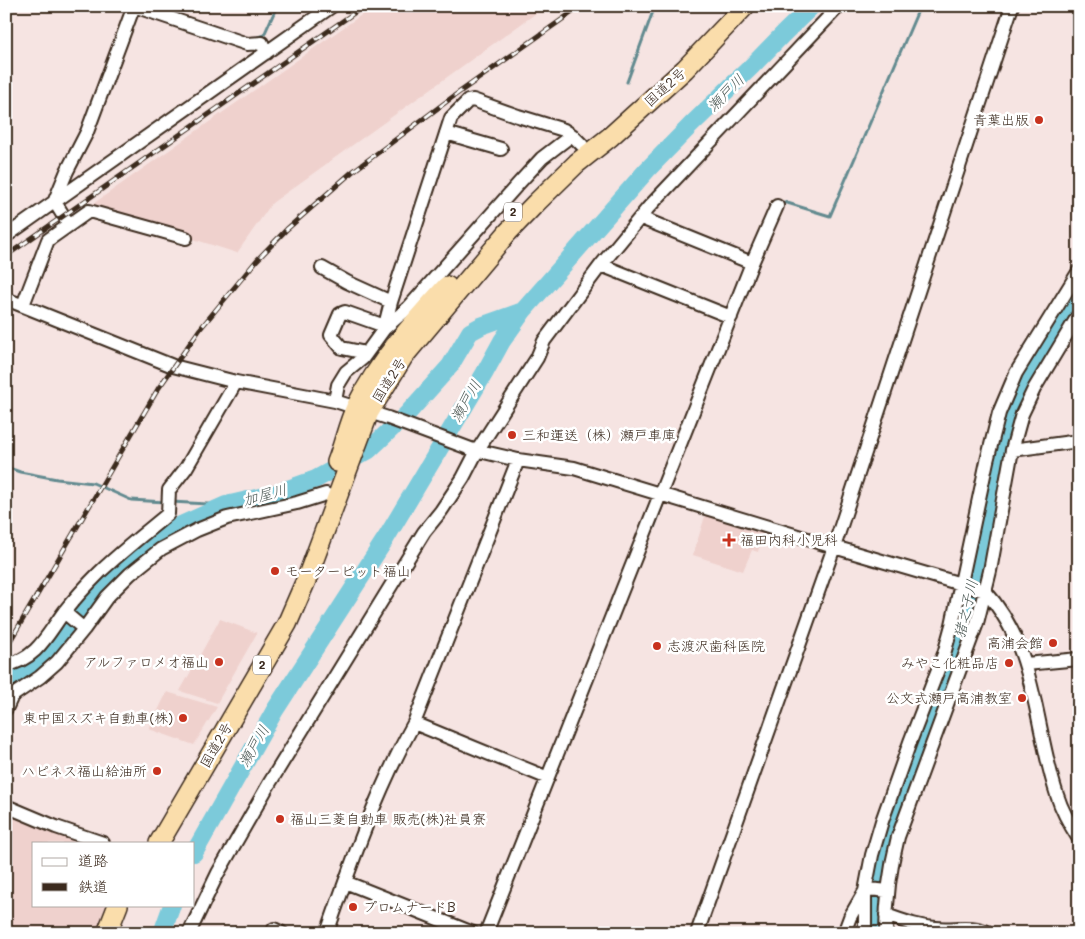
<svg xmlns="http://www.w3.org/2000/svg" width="1085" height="939" font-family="Mali,'Klee One',sans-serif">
	<rect width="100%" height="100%" fill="#f6e4e2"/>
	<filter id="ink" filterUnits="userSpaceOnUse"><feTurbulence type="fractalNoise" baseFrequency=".02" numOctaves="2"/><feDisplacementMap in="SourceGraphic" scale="10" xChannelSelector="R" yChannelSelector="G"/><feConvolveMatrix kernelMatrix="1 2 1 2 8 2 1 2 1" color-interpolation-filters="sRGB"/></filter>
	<g filter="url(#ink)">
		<path fill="#efd1cd" d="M 374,6 L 546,6 L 272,203 L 237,253 L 90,206 Z
			M 706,513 L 764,530 L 758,552 L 752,550 L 743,571 L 693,555 Z
			M 220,619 L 257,633 L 217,703 L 180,691 Z
			M 167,692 L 217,707 L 194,745 L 149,729 Z
			M 6,809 L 107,843 L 34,843 L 34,905 L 106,905 L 97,933 L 6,933 Z"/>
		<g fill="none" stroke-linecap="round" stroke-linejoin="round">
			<path stroke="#628a8f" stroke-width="3" d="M 334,12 L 342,6
				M 255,38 L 264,35 L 277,6
				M 627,82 L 655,6
				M 782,208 L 784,202 L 830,216 L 920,6
				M 738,314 L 764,250
				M 6,467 L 20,472 L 57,479 L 93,483 L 131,500 L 165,502
				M 171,502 L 226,505
				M 654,528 L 665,499"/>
			<path stroke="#7ccada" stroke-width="18" d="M 6,680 L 18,678 L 35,665 L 108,583 L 133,559 L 158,540 L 181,525 L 226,505 L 274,494 L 316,479 L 369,450 L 407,414 L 450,366 L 470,332 L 481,326 L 523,311
				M 194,853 L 275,710 L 386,538 L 484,374 L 502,341 L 523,311 L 647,170 L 691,125 L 752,66 L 785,32 L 812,6
				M 162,933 L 172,905
				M 874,933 L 872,921 L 879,870 L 892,821 L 956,651 L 968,604 L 1008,420 L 1031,374 L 1079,294"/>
			<defs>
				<path id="minor" d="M 134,6 L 247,44 L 262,43 L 266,53
					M 446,133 L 501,149
					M 572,135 L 582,145
					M 641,218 L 752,263
					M 69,225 L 58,207 L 55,200 L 67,171 L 87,132 L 134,6
					M 6,236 L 332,6
					M 601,265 L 731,317
					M 322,268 L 347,282 L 391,302
					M 6,299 L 173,366 L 236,382 L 335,401 L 388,418 L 471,449 L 518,460 L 574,468 L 834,547 L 985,591 C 1037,648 1034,726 1057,795 C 1062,811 1070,825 1079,839
					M 23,305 L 48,240 L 89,211 L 186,238
					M 335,401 L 338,385 L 346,372 L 363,358 L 384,329 L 409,307 L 519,183 L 542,158 L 572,135 L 564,130 L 518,116 L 473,100 L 468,101 L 451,118 L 391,302 L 384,329 L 379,324 L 345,312 L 340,314 L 331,335 L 342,348 L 366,353
					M 1012,450 L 1079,441
					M 64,612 L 84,629
					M 1026,664 L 1079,659
					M 6,665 C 37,659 47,635 64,612 C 75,598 88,584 100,572 C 122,551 145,533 168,514 L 169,490 L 186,468 L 236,382
					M 6,709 L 12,696 L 40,677 L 57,662 L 84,629 L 107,597 L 130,574 L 161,549 L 197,530 L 227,518 L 297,503 L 326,494
					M 414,723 L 548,778
					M 6,806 L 56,827 L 103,843
					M 345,882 L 473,933
					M 886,915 C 903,921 918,927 936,928 C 956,930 970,924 990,933
					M 274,929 L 282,933
					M 189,933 L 218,873 L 269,784 L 424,532 L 441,511 L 463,478 L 477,451 L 537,358 L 544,341 L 601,265 L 648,208 L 839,6
					M 327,933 C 352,861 377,790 414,723 L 518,460
					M 486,933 L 752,263 L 777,206
					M 697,933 L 834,547 L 1012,6
					M 844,933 L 850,917 L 865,891 L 869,889 L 888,891
					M 865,933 L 865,891 L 872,855 L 882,821 L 910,742 L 944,654 L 952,625 L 987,461 L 999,413 L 1016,373 L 1079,271
					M 886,933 C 886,900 890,868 898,837 L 977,623 L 990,571 L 1012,450 L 1022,414 L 1034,389 L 1079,314"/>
				<path id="highway" d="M 337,462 C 344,444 348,424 356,407 C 378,362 413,323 447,286
					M 159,843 L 287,624 L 307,578 L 369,412 L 403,357 L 508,232 L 536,203 L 577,163 L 610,137 L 685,69 L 745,6
					M 107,933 L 118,905"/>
			</defs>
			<use href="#minor" stroke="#3b2a1e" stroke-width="16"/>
			<use href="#highway" stroke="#3b2a1e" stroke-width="22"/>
			<use href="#minor" stroke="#fff" stroke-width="12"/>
			<use href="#highway" stroke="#faddab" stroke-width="19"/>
			<defs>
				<path id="rail" d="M 6,256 L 364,6
					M 6,648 L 158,389 L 200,329 L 257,260 L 287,229 L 352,172 L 454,96 L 581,6"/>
			</defs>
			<use href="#rail" stroke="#3b2a1e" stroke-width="5"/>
			<use href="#rail" stroke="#fff" stroke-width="3" stroke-dasharray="9" stroke-linecap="butt"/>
		</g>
	</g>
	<g fill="#c8321e" stroke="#fff" stroke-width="2">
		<circle cx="1039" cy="120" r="5"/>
		<circle cx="512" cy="435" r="5"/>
		<path d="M726.5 532.5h5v5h5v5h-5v5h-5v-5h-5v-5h5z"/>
		<circle cx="275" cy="571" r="5"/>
		<circle cx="1053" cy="643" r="5"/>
		<circle cx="657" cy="646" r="5"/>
		<circle cx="219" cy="662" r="5"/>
		<circle cx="1009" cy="663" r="5"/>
		<circle cx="1022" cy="698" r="5"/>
		<circle cx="183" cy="718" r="5"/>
		<circle cx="157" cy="771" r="5"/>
		<circle cx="280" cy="819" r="5"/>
		<circle cx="353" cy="907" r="5"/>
	</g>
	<g text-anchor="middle" stroke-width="5" stroke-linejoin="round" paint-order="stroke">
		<g fill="#fff" stroke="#766a62" stroke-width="1">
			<rect x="504" y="202.5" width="18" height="19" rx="4"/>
			<rect x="253" y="655.5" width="18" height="19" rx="4"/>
		</g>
		<g font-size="12" font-weight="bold" fill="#3b2a1e">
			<text x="513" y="216">2</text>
			<text x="262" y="669">2</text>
		</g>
		<g font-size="14" fill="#3b2a1e" stroke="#fff">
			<text transform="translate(665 87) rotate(-42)" y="5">国道2号</text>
			<text transform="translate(389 380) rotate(-58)" y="5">国道2号</text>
			<text transform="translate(216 745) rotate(-60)" y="5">国道2号</text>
		</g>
		<g font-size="14" fill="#3b2a1e" stroke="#fff" text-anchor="end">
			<text x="1029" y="125">青葉出版</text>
			<text x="522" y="440" text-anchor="start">三和運送（株）瀬戸車庫</text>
			<text x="740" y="545" text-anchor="start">福田内科小児科</text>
			<text x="285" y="576" text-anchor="start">モーターピット福山</text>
			<text x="1043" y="648">高浦会館</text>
			<text x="667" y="651" text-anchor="start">志渡沢歯科医院</text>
			<text x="209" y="667">アルファロメオ福山</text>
			<text x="999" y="668">みやこ化粧品店</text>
			<text x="1012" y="703">公文式瀬戸高浦教室</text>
			<text x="173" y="723">東中国スズキ自動車(株)</text>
			<text x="147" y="776">ハピネス福山給油所</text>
			<text x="290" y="824" text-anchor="start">福山三菱自動車 販売(株)社員寮</text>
			<text x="363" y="912" text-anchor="start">プロムナードB</text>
		</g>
		<g font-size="15" font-style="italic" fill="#4e5a56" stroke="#fff">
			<text transform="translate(726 93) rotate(-45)" y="5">瀬戸川</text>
			<text transform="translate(466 401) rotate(-60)" y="5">瀬戸川</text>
			<text transform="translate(265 495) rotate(-15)" y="5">加屋川</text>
			<text transform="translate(966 609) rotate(-77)" y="5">猪之子川</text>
			<text transform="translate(254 746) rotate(-60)" y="5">瀬戸川</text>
		</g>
	</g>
	<rect width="1085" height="939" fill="none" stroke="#fff" stroke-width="25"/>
	<rect x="12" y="12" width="1060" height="914" fill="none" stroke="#3b2a1e" stroke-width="2" filter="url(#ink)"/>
	<rect x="32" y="842" width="162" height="65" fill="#ffffff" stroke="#b1aaa5"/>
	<rect x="42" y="858" width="25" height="8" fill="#ffffff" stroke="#b1aaa5"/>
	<text x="78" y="866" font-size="15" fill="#3b2a1e">道路</text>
	<rect x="42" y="883" width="25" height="8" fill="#3b2a1e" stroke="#b1aaa5"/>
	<text x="78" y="892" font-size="15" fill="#3b2a1e">鉄道</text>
</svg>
